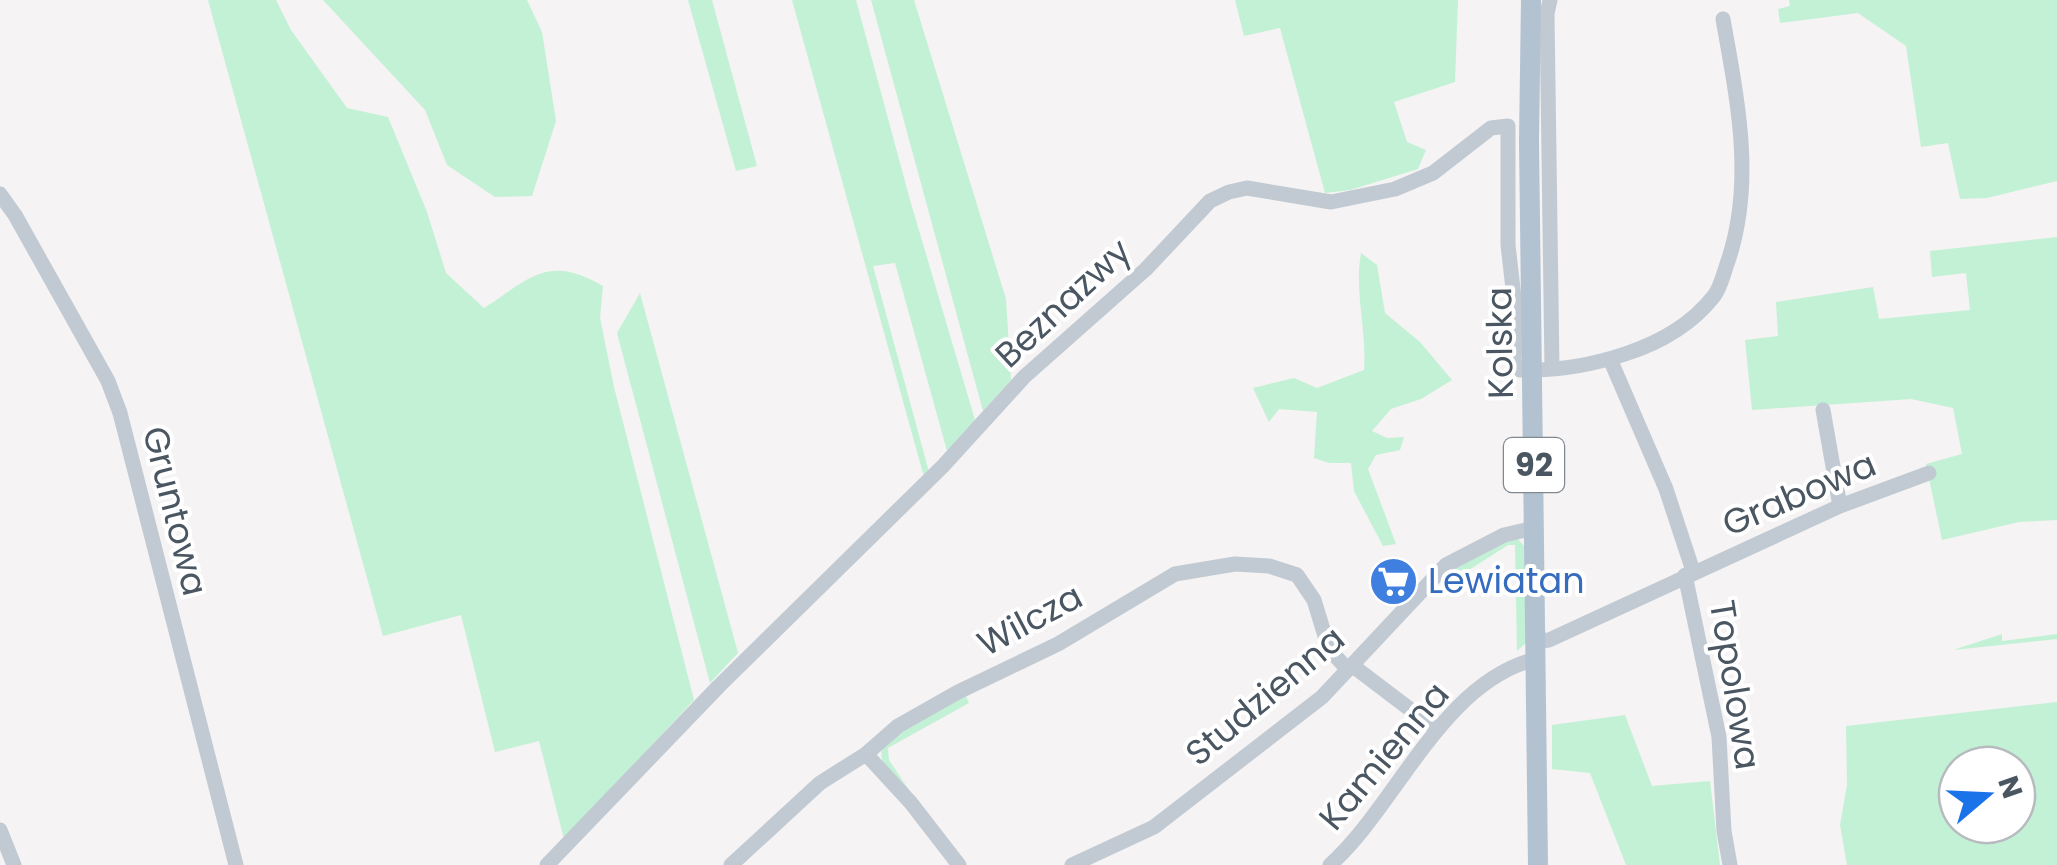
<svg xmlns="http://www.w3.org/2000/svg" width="2057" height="865" font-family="Poppins,sans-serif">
	<rect width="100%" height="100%" fill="#f5f3f3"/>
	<path fill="#c3f1d5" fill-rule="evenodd" d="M 208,0 L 276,0 L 291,30 L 347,108 L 388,117 L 427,212 L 446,273 L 484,308 C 531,278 547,254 603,286 L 600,318 L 614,387 L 694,700 L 564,839 L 539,741 L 495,752 L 461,615 L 383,636 Z
		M 323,0 L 527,0 L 542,32 L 556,121 L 532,196 L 495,197 L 447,165 L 425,110 Z
		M 688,0 L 712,0 L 757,166 L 736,171 Z
		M 792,0 L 856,0 L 910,200 L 975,420 L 947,451 L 895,263 L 873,266 L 929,472 L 924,477 Z
		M 871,0 L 914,0 L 1006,299 L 1011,380 L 983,411 Z
		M 1235,0 L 1458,0 L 1455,82 L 1394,102 L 1407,142 L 1426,150 L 1418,169 L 1350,190 L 1325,193 L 1280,28 L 1244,36 Z
		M 1789,0 L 2057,0 L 2057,181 L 1987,198 L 1960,199 L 1948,143 L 1921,147 L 1906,46 L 1858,13 L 1780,23 L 1778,9 L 1790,6 Z
		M 2057,237 L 2057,520 L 2019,522 L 1942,540 L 1926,464 L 1962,454 L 1953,408 L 1911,399 L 1752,410 L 1745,340 L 1778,336 L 1776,302 L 1873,287 L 1879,319 L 1970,310 L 1966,273 L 1932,277 L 1930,251 Z
		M 1361,253 L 1377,265 L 1385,313 L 1420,342 L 1452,380 L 1421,399 L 1391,409 L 1372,431 L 1387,438 L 1404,437 L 1400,450 L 1376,455 L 1368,469 L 1396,544 L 1383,546 L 1354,491 L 1351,463 L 1329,463 L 1314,458 L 1317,412 L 1279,409 L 1269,422 L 1253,388 L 1294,378 L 1317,388 L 1364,370 C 1367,330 1354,292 1361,253 Z
		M 640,293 L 738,653 L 710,683 L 617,333 Z
		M 1518,539 L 1524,546 L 1526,643 L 1517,651 L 1515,545 L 1508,545 L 1444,586 L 1440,582 L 1443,574 L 1505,540 Z
		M 2002,634 L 2002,641 L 2057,634 L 2057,639 L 1953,650 Z
		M 965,694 L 969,703 L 888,748 L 889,760 L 913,796 C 898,780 873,766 884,742 Z
		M 2057,702 L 2057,865 L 1847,865 L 1840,825 L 1847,785 L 1846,726 ZM 1957,765 L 2017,765 L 2017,825 L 1957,825 Z
		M 1625,715 L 1652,786 L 1710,781 L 1720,865 L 1626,865 L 1590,773 L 1552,769 L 1552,725 Z"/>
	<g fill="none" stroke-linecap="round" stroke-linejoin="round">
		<path stroke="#c1cad2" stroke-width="15" d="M 1550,0 L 1547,14 L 1552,369
			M 0,194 L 15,215 L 108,381 L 120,413 L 236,865
			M 1610,359 L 1666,489 L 1693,571
			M 1823,410 L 1840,506
			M 1685,575 L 1719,737 L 1724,831 L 1730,865
			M 1536,642 L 1549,640 L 1840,506 L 1929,473
			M 1353,666 L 1436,729
			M 866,754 L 911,803 L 959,865
			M 0,830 L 14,865
			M 547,865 L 719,686 L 943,466 L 1024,377 L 1146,269 L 1210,201 L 1229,192 L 1247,188 L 1331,202 L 1395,189 L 1433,173 L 1491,128 L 1508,126 L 1508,245 L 1516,315 L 1514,363 L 1520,370 C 1555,371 1592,365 1625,354 C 1659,343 1692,324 1714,296 C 1721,287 1724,272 1728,261 C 1755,181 1737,99 1723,19
			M 731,865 L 820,783 L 866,754 L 898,726 L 958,692 L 1058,644 L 1175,574 L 1235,564 L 1269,566 L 1297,575 L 1314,600 L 1329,649 L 1348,670
			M 1072,865 L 1154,827 L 1322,697 L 1446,565 L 1504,535 L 1534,528
			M 1330,865 C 1397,805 1442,682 1536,659"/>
		<path stroke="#b3c2d1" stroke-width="20" d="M 1531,0 L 1529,141 L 1538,865"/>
	</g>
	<defs>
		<symbol id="supermarket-disc" viewBox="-11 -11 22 22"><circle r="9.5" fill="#3f7fe0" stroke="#fff"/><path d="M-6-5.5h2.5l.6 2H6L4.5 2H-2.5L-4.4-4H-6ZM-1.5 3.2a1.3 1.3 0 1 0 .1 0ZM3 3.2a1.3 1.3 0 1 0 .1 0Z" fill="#fff"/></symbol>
	</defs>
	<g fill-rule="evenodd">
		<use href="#supermarket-disc" x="1366" y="554" width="55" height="55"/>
	</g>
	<g text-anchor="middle" stroke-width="8" stroke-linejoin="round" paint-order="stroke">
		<rect fill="#fff" stroke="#808990" stroke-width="2.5" x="1504" y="438" width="60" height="54" rx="8"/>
		<g font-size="32" font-weight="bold" fill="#4a5661">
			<text x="1534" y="476">92</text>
		</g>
		<g font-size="35" fill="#4a5661" stroke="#fff">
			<text transform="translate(1063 303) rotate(-43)" y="12">Beznazwy</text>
			<text transform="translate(1500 343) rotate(-91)" y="12">Kolska</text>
			<text transform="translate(1799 494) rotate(-23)" y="12">Grabowa</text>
			<text transform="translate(175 511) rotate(76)" y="12">Gruntowa</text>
			<text transform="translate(1030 620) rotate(-28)" y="12">Wilcza</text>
			<text transform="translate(1735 685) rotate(81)" y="12">Topolowa</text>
			<text transform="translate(1265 696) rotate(-40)" y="12">Studzienna</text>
			<text transform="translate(1384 756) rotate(-50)" y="12">Kamienna</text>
		</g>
		<g font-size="35" fill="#366cbe" stroke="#fff" text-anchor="start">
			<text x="1428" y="593">Lewiatan</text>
		</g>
	</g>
	<g transform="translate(1987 795) rotate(71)"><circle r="48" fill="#ffffff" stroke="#b7bbc0" stroke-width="2.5"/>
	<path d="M0-8L18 38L0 25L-18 38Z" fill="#1a73e8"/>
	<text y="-15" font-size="28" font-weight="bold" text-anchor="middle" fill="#4a5661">N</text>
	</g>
</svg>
